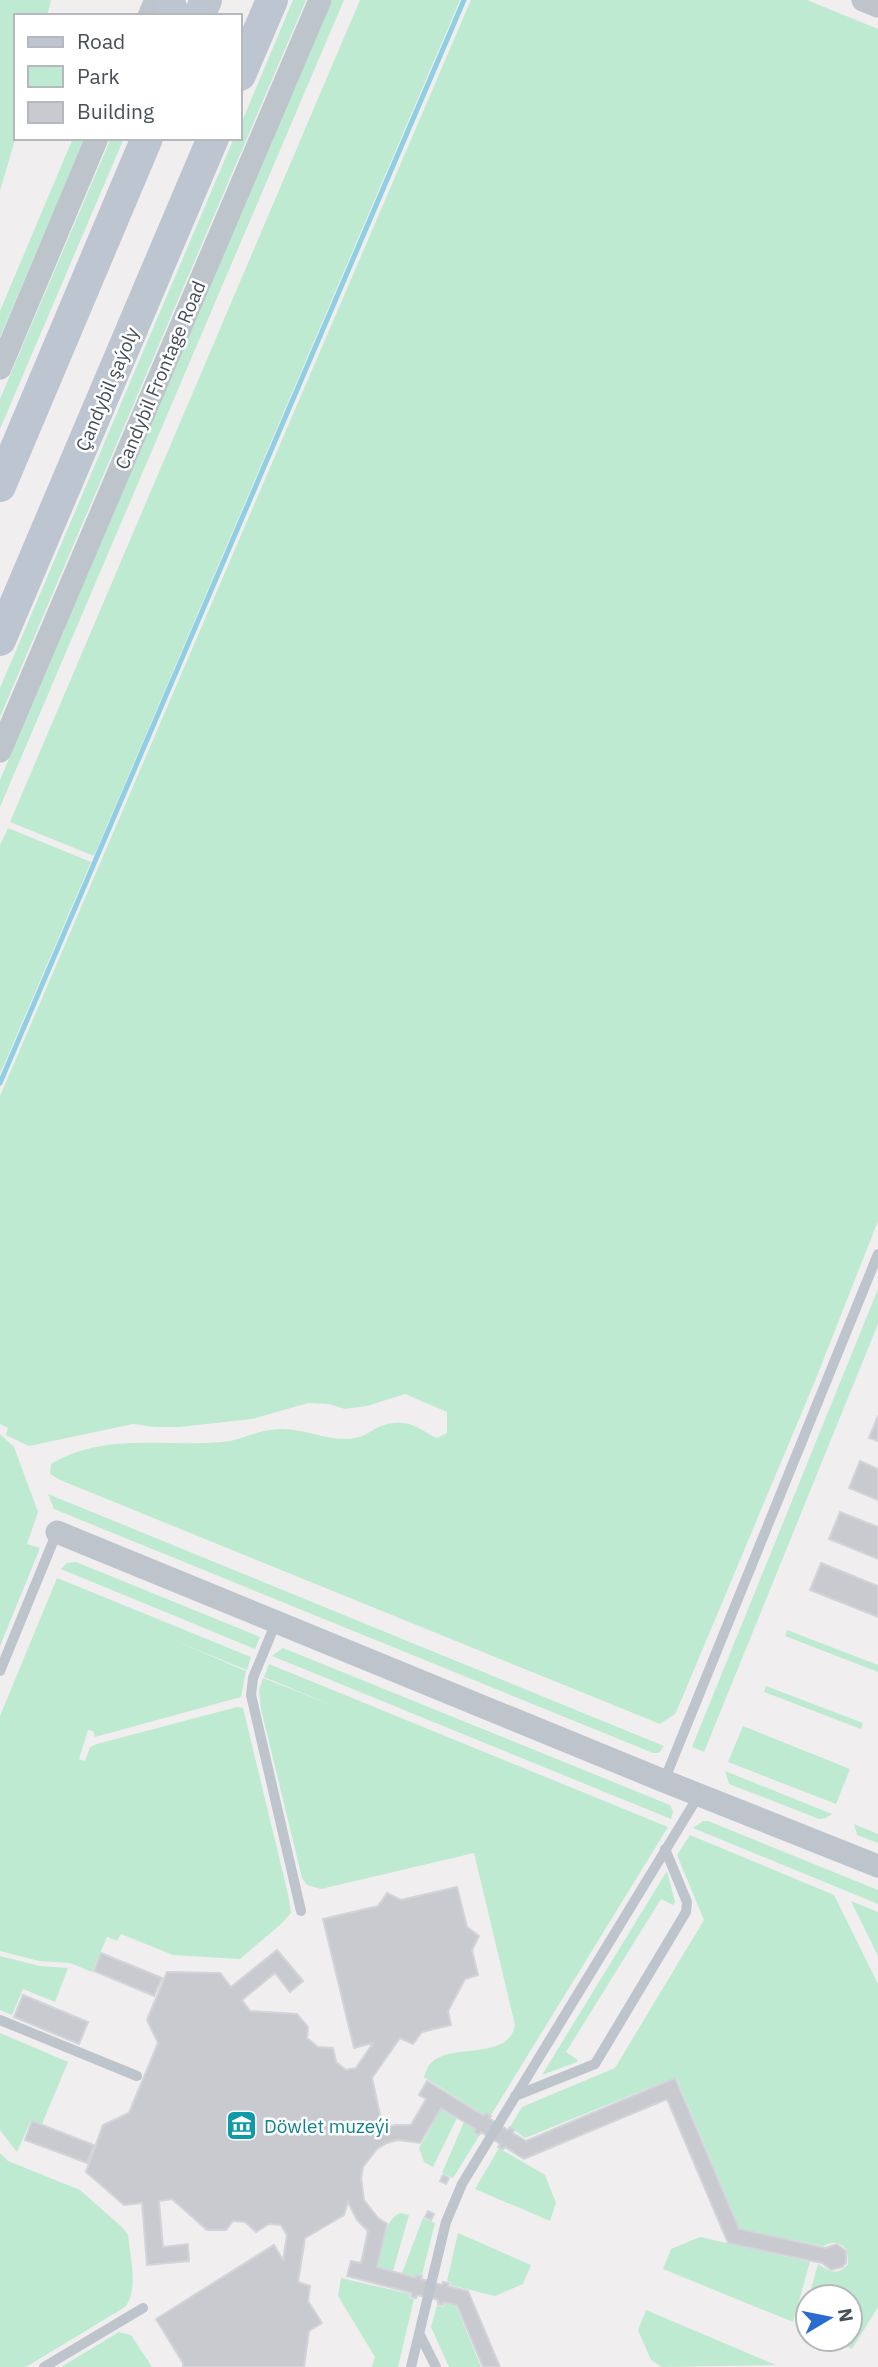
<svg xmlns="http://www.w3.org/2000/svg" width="878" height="2367" font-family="'IBM Plex Sans',sans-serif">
	<rect width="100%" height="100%" fill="#f0eeee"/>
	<path fill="#bfead2" d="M 0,0 L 51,0 L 47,16 L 16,16 L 16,136 L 0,191 Z
		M 293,0 L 306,0 L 0,717 L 0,688 L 234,138 L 240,138 L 240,126 Z
		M 332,0 L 344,0 L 0,807 L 0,780 Z
		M 360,0 L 460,0 L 94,856 L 10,822 Z
		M 471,0 L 807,0 L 878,29 L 878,1221 L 815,1381 L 683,1696 L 675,1714 L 660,1724 L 60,1480 L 50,1474 L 51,1464 C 103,1432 165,1447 223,1442 C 242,1440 260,1429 280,1429 C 303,1428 325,1440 348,1439 C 371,1438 376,1420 403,1423 C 416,1424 425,1433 437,1438 L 447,1433 L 447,1412 L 405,1394 L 367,1406 L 345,1409 L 329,1404 L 308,1403 L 252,1419 L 179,1427 L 155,1427 L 133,1424 L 29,1446 L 6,1435 L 8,1428 L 0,1424 L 0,1096 Z
		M 73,138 L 85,138 L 0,337 L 0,311 Z
		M 111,138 L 124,138 L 0,429 L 0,399 Z
		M 8,828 L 91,862 L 0,1074 L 0,845 Z
		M 878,1289 L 878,1324 L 704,1752 L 692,1747 Z
		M 0,1434 L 14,1447 L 38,1512 L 27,1544 L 40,1548 L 0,1646 Z
		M 48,1494 L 664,1746 L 659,1753 L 653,1753 L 54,1509 Z
		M 76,1562 L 260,1637 L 255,1649 L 61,1569 L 67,1563 Z
		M 57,1578 L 251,1657 L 247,1670 L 173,1640 L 246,1671 L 241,1697 L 95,1737 L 93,1731 L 88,1730 L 79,1759 L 85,1761 L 90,1747 L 97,1744 L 237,1707 L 243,1708 L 288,1894 L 291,1913 L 281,1924 L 240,1959 L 173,1955 L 121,1934 L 117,1941 L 107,1937 L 92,1972 L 70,1963 L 39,1961 L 0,1951 L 0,1716 Z
		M 787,1630 L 878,1665 L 878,1672 L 785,1636 Z
		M 283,1648 L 670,1805 L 673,1812 L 671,1819 L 272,1656 Z
		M 269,1664 L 668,1827 L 491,2115 L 486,2112 L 484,2115 L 424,2077 C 426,2072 427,2066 432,2062 C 452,2043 509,2061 515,2025 L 474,1853 L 321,1889 L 307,1885 L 302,1878 L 261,1709 L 259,1690 L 263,1678 L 334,1706 L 264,1677 Z
		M 766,1686 L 863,1723 L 861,1729 L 764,1692 Z
		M 743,1726 L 850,1769 L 836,1804 L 728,1762 Z
		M 725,1771 L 832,1814 L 826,1818 L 819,1819 L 729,1784 Z
		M 703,1821 L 708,1821 L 878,1890 L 878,1904 L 693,1828 Z
		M 854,1824 L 878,1834 L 878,1843 L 857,1835 Z
		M 690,1835 L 834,1895 L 878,1984 L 878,2307 L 852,2349 L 834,2339 L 850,2339 L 850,2297 L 809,2297 L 818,2264 C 829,2271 837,2277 848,2264 L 847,2250 C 840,2241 833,2241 823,2246 L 740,2229 L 676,2077 L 525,2138 L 510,2127 L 522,2107 L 615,2068 L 704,1920 L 677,1855 Z
		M 667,1871 L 675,1902 L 673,1905 L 661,1899 L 566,2052 L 578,2060 L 577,2062 L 542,2075 Z
		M 851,1901 L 878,1912 L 878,1956 Z
		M 0,1956 L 40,1966 L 68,1968 L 55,2002 L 23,1989 L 12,2015 L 0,2010 Z
		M 0,2033 L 68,2062 L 42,2124 L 31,2120 L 17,2152 L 0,2130 Z
		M 441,2109 L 457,2118 L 433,2167 L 424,2162 L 419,2148 Z
		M 464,2122 L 475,2129 L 474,2133 L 479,2136 L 453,2178 L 442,2173 Z
		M 499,2148 L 545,2175 L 556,2203 L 550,2221 L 475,2189 Z
		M 0,2153 L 8,2161 L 80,2190 L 123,2228 L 128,2235 C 130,2256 139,2290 125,2307 L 26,2367 L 0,2367 Z
		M 400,2213 L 409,2215 L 393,2271 L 378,2267 C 382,2251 383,2220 400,2213 Z
		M 423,2218 L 435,2223 L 422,2275 L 416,2274 L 415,2277 L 402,2273 Z
		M 458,2233 L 531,2265 L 523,2284 L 495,2296 L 450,2285 L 451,2282 L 447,2281 Z
		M 700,2237 L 810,2262 L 793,2322 L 663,2269 L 671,2249 Z
		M 341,2278 L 410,2294 L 409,2298 L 414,2299 L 398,2367 L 372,2367 L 375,2357 L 338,2296 Z
		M 445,2303 L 456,2306 L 481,2367 L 449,2367 L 431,2327 L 437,2305 L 444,2307 Z
		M 646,2310 L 776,2365 L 662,2367 L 651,2360 L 638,2330 Z
		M 119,2332 L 131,2335 L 152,2367 L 61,2367 Z"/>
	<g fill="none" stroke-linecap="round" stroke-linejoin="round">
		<path stroke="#90cfe3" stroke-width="5" d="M 0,1083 L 464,0"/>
	</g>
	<path fill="#c8cad0" stroke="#d2d4d9" stroke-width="2" d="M 878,1416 L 878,1441 L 869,1438 Z
		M 860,1461 L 878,1469 L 878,1500 L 849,1488 Z
		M 840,1512 L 878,1527 L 878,1559 L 829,1539 Z
		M 821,1563 L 878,1586 L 878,1617 L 810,1590 Z
		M 457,1887 L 467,1927 L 479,1936 L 472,1950 L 478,1975 L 465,1979 L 448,2011 L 451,2025 L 422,2032 L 413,2044 L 400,2038 L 372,2078 L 382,2123 L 379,2129 L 396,2125 L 411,2125 L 426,2099 L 419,2095 L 427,2081 L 484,2116 L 486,2113 L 491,2116 L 489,2118 L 508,2130 L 510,2127 L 514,2130 L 513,2133 L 526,2141 L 675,2078 L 739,2229 L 825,2248 L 837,2244 L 846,2251 L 846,2263 L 842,2267 L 831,2270 L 822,2263 L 728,2243 L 667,2099 L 524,2159 L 505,2147 L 503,2149 L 498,2147 L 500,2144 L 481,2132 L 479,2135 L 474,2132 L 476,2129 L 441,2108 L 420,2143 L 398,2140 L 387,2143 L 377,2149 L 363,2167 L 361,2178 L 364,2200 L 378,2218 L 387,2224 L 377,2267 L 416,2278 L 416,2275 L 422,2276 L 421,2279 L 442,2285 L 443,2282 L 449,2283 L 448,2286 L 468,2291 L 500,2367 L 483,2367 L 457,2305 L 444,2302 L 443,2305 L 438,2304 L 438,2300 L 417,2295 L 416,2298 L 411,2297 L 412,2293 L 347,2276 L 351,2261 L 361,2263 L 368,2231 L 357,2220 L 348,2202 L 344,2215 L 305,2238 L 298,2282 L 310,2286 L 308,2301 L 322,2323 L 309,2331 L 304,2367 L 183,2367 L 183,2363 L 156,2319 L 274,2245 L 283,2260 L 287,2235 L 281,2225 L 269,2224 L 256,2232 L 245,2222 L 233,2221 L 226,2230 L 207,2230 L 172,2199 L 159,2201 L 163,2247 L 188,2244 L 189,2261 L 147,2265 L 142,2203 L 124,2205 L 86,2172 L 103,2125 L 129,2113 L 158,2043 L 147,2020 L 167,1972 L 220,1973 L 231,1987 L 277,1950 L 303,1981 L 290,1992 L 275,1973 L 242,2000 L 250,2011 L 297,2014 L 308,2027 L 307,2038 L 318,2047 L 333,2048 L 336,2062 L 346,2070 L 356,2068 L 373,2043 L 354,2048 L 323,1919 L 378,1906 L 387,1893 L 401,1900 Z
		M 101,1953 L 162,1978 L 154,1996 L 94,1971 Z
		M 23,1995 L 88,2022 L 79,2044 L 14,2017 Z
		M 32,2121 L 94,2145 L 87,2163 L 25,2140 Z
		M 443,2175 L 449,2178 L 446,2184 L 440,2181 Z
		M 428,2211 L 434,2214 L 431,2220 L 425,2217 Z"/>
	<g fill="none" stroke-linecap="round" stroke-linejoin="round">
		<path stroke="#bdc4cb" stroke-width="10" d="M 276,1622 L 253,1678 L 251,1695 L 301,1911
			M 0,1671 L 57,1532
			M 664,1781 L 878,1254
			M 0,2020 L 137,2076
			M 515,2096 L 595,2064 L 686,1912 L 687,1902 L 665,1849
			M 419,2333 L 436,2367
			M 44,2367 L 143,2308
			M 411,2367 L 446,2222 L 462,2184 L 699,1795"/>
		<path stroke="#bdc4cb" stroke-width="23" d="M 863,0 L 878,6
			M 149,16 L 156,0
			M 0,368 L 97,138
			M 0,751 L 320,0
			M 57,1532 L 664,1781 L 878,1866"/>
		<path stroke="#bdc5d0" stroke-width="32" d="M 169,0 L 173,16
			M 199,16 L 206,0
			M 240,75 L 272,0
			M 0,486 L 147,138
			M 0,640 L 213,138"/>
	</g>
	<defs>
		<symbol id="museum-square" viewBox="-11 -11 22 22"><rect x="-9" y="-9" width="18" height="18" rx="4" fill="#0f9aa8" stroke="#fff"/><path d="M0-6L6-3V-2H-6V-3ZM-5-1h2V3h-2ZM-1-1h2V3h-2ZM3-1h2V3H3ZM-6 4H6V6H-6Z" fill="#fff"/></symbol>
	</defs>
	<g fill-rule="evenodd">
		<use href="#museum-square" x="224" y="2108" width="35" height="35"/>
	</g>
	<g text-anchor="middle" stroke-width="5" stroke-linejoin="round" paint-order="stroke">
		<g font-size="19" fill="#475059" stroke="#fff">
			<text transform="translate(160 375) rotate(-67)" y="7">Candybil Frontage Road</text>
			<text transform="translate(107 389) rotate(-67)" y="7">Çandybil şaýoly</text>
		</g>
		<g font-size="19" fill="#0d838f" stroke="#fff" text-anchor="start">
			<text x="264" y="2133">Döwlet muzeýi</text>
		</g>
	</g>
	<rect x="14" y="14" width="228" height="126" fill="#ffffff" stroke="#b5b9bd" stroke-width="2"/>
	<rect x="28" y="37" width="35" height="10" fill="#bdc5d0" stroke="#b5b9bd" stroke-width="2"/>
	<text x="77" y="49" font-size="21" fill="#475059">Road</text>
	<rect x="28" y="66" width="35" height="21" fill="#bfead2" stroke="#b5b9bd" stroke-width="2"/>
	<text x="77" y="84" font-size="21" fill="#475059">Park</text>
	<rect x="28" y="102" width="35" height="21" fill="#c8cad0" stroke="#b5b9bd" stroke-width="2"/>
	<text x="77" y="119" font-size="21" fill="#475059">Building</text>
	<g transform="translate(829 2318) rotate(80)"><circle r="33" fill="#ffffff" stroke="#b5b9bd" stroke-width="2"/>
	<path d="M0-5L12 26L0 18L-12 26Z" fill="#296bce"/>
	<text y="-10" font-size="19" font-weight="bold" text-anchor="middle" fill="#475059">N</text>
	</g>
</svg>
